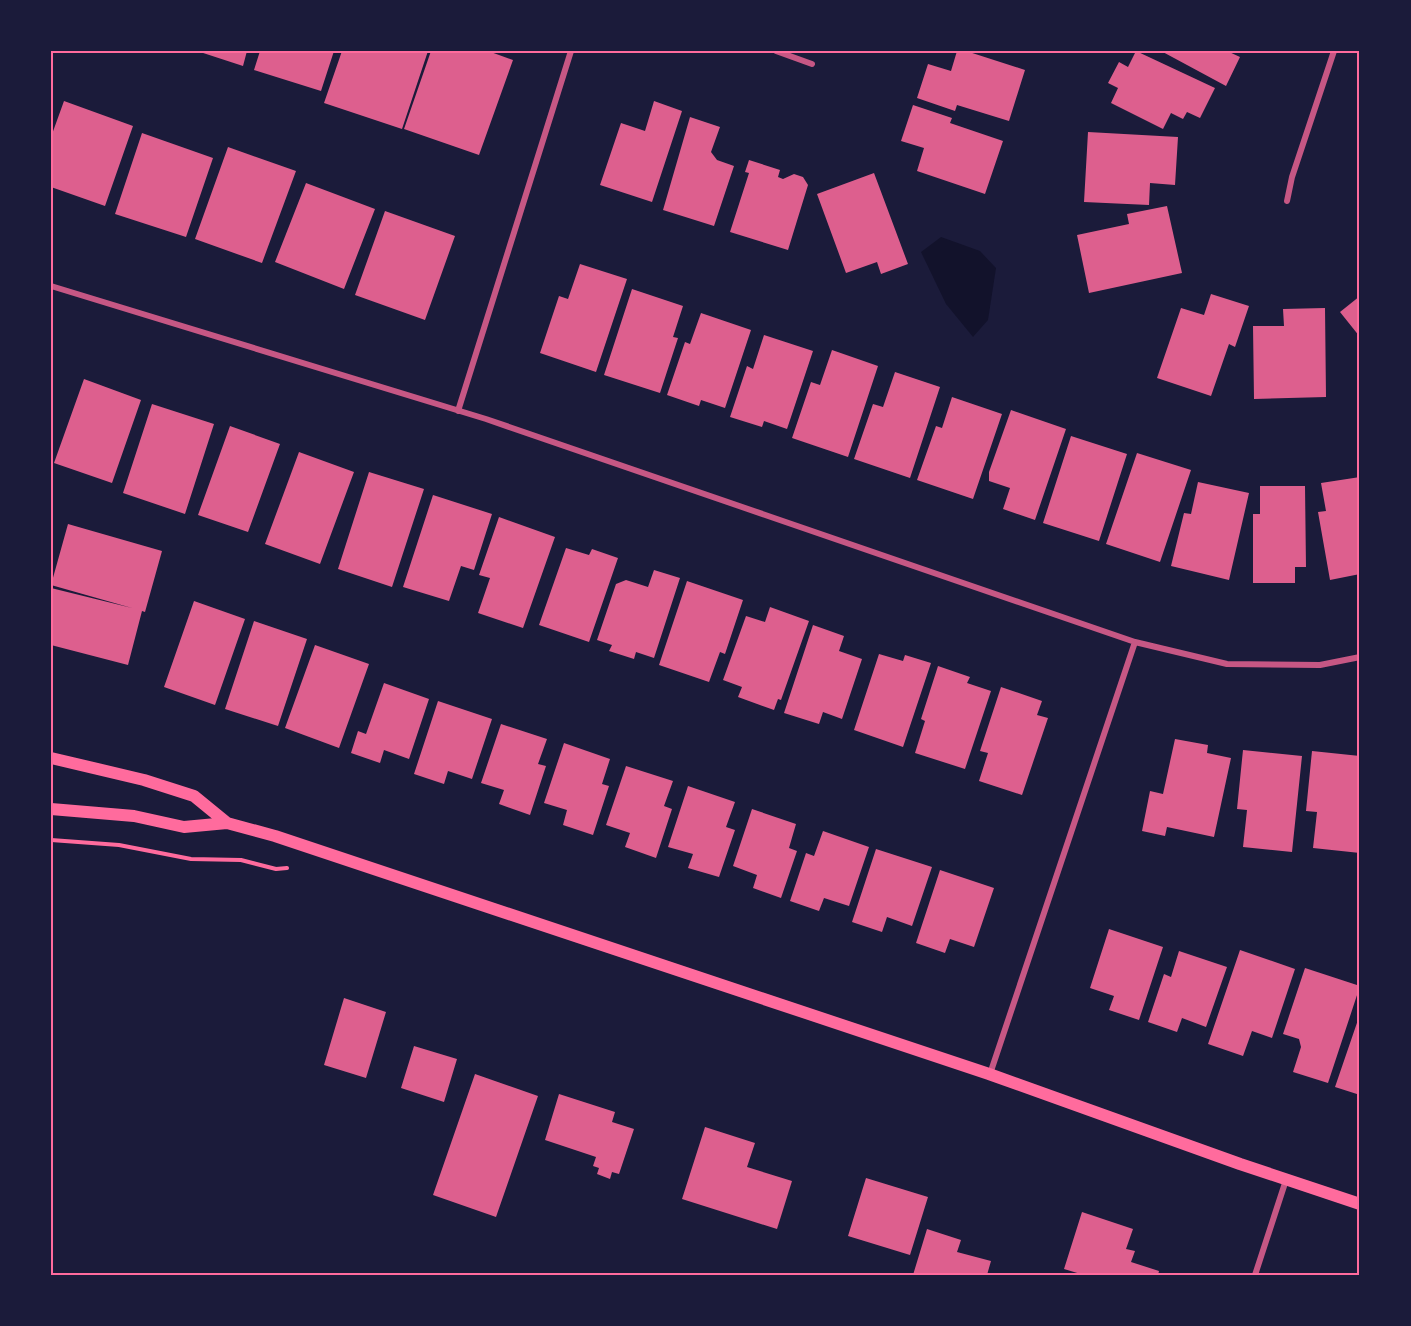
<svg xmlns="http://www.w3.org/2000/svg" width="1411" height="1326" font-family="'Sofia Sans Condensed',sans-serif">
	<rect width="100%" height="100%" fill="#1b1b3a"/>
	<path fill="#12122b" d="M 941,237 L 980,251 L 996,268 L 988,320 L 973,337 L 946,304 L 921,252 Z"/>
	<path fill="#dd5f8e" d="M 197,51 L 247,51 L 243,66 Z
		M 260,51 L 334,51 L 321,91 L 254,70 Z
		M 342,51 L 428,51 L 402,129 L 324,103 Z
		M 431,51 L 488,51 L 513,60 L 479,155 L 404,129 Z
		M 957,51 L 966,51 L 1025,70 L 1009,121 L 957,105 L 955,111 L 917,98 L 928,64 L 951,71 Z
		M 1136,51 L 1215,88 L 1200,118 L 1187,112 L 1183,119 L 1171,113 L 1163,129 L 1111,103 L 1118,88 L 1108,83 L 1119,62 L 1128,67 Z
		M 1161,51 L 1227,51 L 1240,57 L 1226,86 Z
		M 64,101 L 133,126 L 105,206 L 51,187 L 51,137 Z
		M 654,101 L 682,111 L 652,202 L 600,185 L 621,123 L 645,131 Z
		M 913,105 L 952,118 L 950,123 L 1003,141 L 985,194 L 917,171 L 924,148 L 901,141 Z
		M 690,117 L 720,127 L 711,152 L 717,160 L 734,166 L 714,226 L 663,210 Z
		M 1088,132 L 1178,137 L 1175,185 L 1150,183 L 1149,205 L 1084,202 Z
		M 142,133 L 213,158 L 186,237 L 115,214 Z
		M 228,147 L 296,171 L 262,263 L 195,239 Z
		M 749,160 L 780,170 L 778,177 L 783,179 L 794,174 L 803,177 L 808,185 L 788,250 L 730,232 L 749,173 L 745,172 Z
		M 874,173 L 908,264 L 881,274 L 877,262 L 846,273 L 817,194 Z
		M 306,183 L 375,209 L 344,289 L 275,262 Z
		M 1167,206 L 1182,273 L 1089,293 L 1077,235 L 1129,224 L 1127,214 Z
		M 385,211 L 455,236 L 425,320 L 355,295 Z
		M 580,264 L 627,279 L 596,372 L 540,353 L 559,296 L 568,299 Z
		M 632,289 L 683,306 L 673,337 L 678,338 L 660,393 L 604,375 Z
		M 1211,294 L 1249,306 L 1235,347 L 1229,344 L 1211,396 L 1157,378 L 1181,308 L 1204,315 Z
		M 1360,296 L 1360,337 L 1340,312 Z
		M 1325,308 L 1326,397 L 1254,399 L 1253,326 L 1284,326 L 1283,309 Z
		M 701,313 L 751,330 L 725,408 L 701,400 L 699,406 L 667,395 L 685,342 L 690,344 Z
		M 764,335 L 813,351 L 787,429 L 764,421 L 762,427 L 730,417 L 747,366 L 753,369 Z
		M 832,350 L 878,366 L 848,457 L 792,438 L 811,382 L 820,385 Z
		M 895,372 L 940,387 L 910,478 L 854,459 L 873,404 L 883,407 Z
		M 84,379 L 141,400 L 112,483 L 54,463 Z
		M 952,397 L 1002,414 L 973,499 L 917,480 L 936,426 L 942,428 Z
		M 152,404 L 214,424 L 185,514 L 123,493 Z
		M 1011,410 L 1066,429 L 1035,520 L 1003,509 L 1010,488 L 989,481 L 989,472 Z
		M 230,426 L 280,444 L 248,532 L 198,515 Z
		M 1071,436 L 1127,454 L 1099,541 L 1043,523 Z
		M 299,452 L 354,472 L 320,564 L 265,544 Z
		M 1137,453 L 1191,470 L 1160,562 L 1106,544 Z
		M 369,472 L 424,489 L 392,587 L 338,569 Z
		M 1360,477 L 1360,574 L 1330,580 L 1318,512 L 1326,511 L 1321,483 Z
		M 1198,482 L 1249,493 L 1229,580 L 1171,566 L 1184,513 L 1191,514 Z
		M 1260,486 L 1305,486 L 1306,567 L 1295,567 L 1295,583 L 1253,583 L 1253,514 L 1260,514 Z
		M 433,495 L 492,514 L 474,570 L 461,566 L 449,601 L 403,587 Z
		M 499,517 L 555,537 L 523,628 L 478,613 L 490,578 L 479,575 Z
		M 68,524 L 162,551 L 145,612 L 142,611 L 128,665 L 51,645 L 51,588 L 132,608 L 51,585 Z
		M 566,548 L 589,555 L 592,549 L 618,558 L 589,642 L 539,625 Z
		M 654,570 L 680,578 L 654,658 L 636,652 L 634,659 L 609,651 L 612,645 L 597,640 L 616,584 L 626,580 L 648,587 Z
		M 687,581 L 743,600 L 725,654 L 720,652 L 709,682 L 659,665 Z
		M 194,601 L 245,619 L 215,705 L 164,687 Z
		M 770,607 L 809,621 L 781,700 L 778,699 L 774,710 L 738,697 L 742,687 L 723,680 L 746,616 L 765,622 Z
		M 254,621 L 307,639 L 278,726 L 225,709 Z
		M 813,625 L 844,636 L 839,651 L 862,659 L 842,719 L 823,712 L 819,724 L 784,713 Z
		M 315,645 L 369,664 L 339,748 L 285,728 Z
		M 879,654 L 903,661 L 905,655 L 931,663 L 903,747 L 854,730 Z
		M 938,666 L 970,677 L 967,683 L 991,691 L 965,769 L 915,753 L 925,721 L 921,719 Z
		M 384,683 L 429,699 L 409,759 L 384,750 L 380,763 L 351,753 L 358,731 L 366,734 Z
		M 1001,687 L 1042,701 L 1037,715 L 1048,718 L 1022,795 L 979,781 L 988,753 L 980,751 Z
		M 438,701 L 492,719 L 472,779 L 448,771 L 444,784 L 414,774 Z
		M 501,724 L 547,739 L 538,764 L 546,766 L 530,815 L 499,804 L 504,790 L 481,783 Z
		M 1175,739 L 1208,745 L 1207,753 L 1231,758 L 1214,837 L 1167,827 L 1165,836 L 1142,831 L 1150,791 L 1163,794 Z
		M 564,743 L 610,759 L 602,784 L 609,786 L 593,835 L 563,825 L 567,810 L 544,803 Z
		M 1243,750 L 1302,756 L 1292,852 L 1243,847 L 1247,810 L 1237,809 Z
		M 1312,751 L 1360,756 L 1360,853 L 1313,848 L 1317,812 L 1306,811 Z
		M 626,766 L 673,781 L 664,806 L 672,809 L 656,858 L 625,847 L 630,833 L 606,825 Z
		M 688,786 L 735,802 L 726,827 L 735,830 L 719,877 L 688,868 L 693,854 L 668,847 Z
		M 752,809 L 796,824 L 789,848 L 797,851 L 781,898 L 753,888 L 757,875 L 733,866 Z
		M 823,831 L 869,847 L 849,906 L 824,898 L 819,911 L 790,901 L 806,853 L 814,856 Z
		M 876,849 L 932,867 L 912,926 L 887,917 L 882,932 L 852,922 Z
		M 940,870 L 994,888 L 974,947 L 950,939 L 945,953 L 916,943 Z
		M 1109,929 L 1163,947 L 1139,1020 L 1109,1010 L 1114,996 L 1090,988 Z
		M 1240,950 L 1295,969 L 1272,1038 L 1252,1031 L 1243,1056 L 1208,1044 Z
		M 1179,951 L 1227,967 L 1206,1027 L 1182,1018 L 1177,1032 L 1148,1022 L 1164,974 L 1171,977 Z
		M 1305,968 L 1360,986 L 1328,1083 L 1293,1072 L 1301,1047 L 1299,1039 L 1283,1034 Z
		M 344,998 L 386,1012 L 366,1078 L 324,1065 Z
		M 1360,1014 L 1360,1095 L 1335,1087 Z
		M 414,1046 L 457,1059 L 444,1102 L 401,1088 Z
		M 475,1074 L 538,1096 L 496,1217 L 433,1195 Z
		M 559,1094 L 615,1112 L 612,1122 L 634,1129 L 619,1174 L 612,1172 L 610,1179 L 597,1174 L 599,1168 L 593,1166 L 596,1157 L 545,1140 Z
		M 705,1127 L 755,1143 L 747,1167 L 792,1181 L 777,1229 L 682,1199 Z
		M 866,1178 L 928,1197 L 910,1255 L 848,1236 Z
		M 1082,1212 L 1133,1229 L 1126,1249 L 1135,1251 L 1131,1262 L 1159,1271 L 1158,1275 L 1084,1275 L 1064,1269 Z
		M 927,1229 L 961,1240 L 957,1252 L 991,1261 L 987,1275 L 913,1275 Z"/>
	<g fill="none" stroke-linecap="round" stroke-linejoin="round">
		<path stroke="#ff6b9d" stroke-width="4" d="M 51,840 L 119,845 L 191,859 L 241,860 L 276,869 L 287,868"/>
		<path stroke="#c65784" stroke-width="6" d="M 776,51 L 812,64
			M 1287,201 L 1292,177 L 1334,51
			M 51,286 L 486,419 L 1135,642 L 1227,664 L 1320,665 L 1360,657
			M 458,411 L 571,51
			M 990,1074 L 1135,642
			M 1255,1275 L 1286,1180"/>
		<path stroke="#ff6b9d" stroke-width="12" d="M 51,758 L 144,780 L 194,796 L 227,823
			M 51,809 L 134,816 L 184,827 L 227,823 L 275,836 L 989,1074 L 1240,1164 L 1360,1204"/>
	</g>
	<rect width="1411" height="1326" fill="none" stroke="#1b1b3a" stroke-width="105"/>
	<rect x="52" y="52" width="1306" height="1222" fill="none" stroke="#ff6b9d" stroke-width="2"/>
</svg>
